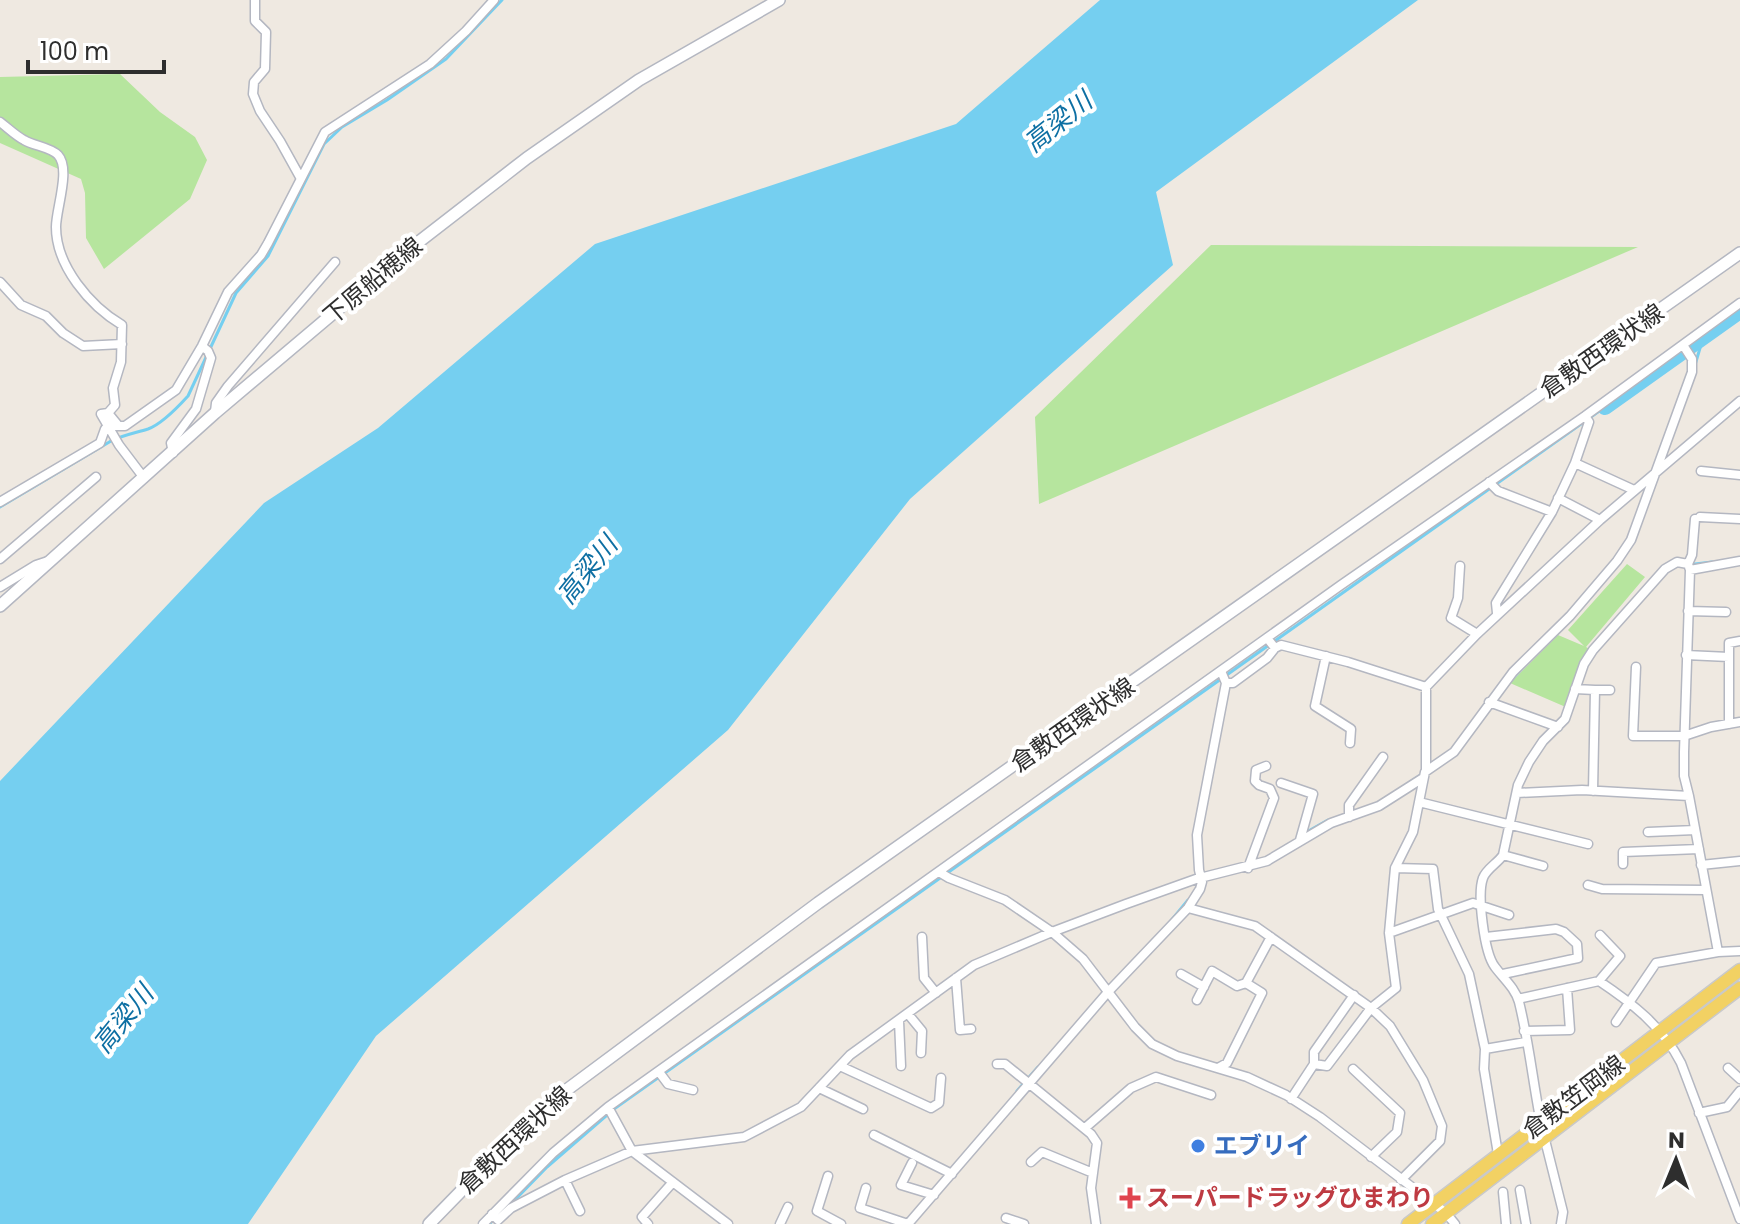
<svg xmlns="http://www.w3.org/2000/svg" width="1740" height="1224" font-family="Poppins,'Noto Sans JP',sans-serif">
	<rect width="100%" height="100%" fill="#efe9e1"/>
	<path fill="#b6e59e" d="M 120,74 L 160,112 L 195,137 L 207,160 L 190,199 L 104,269 L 86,238 L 85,193 L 81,179 L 0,143 L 0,77 Z
		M 1211,245 L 1638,247 L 1039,504 L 1035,417 Z
		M 1627,564 L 1645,577 L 1586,647 L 1593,651 L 1568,708 L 1510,683 L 1558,635 L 1584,646 L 1568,630 Z"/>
	<path fill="#75cff0" d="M 1100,0 L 1418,0 L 1156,192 L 1173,265 L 910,499 L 728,730 L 376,1036 L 248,1224 L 0,1224 L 0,781 L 264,503 L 378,428 L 595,244 L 956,124 Z"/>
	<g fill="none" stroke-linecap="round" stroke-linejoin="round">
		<path stroke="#75cff0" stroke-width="3" d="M 1695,365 L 1703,338
			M 0,507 L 111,441 C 123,435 135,433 148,429 C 162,424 178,407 188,396 L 236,293 L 268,256 L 324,144 L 342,127 L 387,100 L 446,59 L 502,0
			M 1695,564 L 1712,562
			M 1512,679 L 1526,664
			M 1410,782 L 1424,773
			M 1303,834 L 1328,820
			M 1170,922 L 1188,900
			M 1017,1091 L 1038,1067
			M 510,1205 L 547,1167 L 614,1109 L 1605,407
			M 489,1224 L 496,1218"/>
		<path stroke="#75cff0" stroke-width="16" d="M 1605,407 L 1740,311"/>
		<defs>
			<path id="minor" d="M 255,0 L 255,21 L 266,32 L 265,69 L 254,82 L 253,94 L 260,111 L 280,141 L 300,177
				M 0,122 C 8,128 16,136 24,140 C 34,146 50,147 58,155 C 71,169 56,209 56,227 C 56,266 90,306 122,325 L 121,362 L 113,388 L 115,405 L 108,413 L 117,424
				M 0,282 L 21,305 L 46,316 L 63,333 L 83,346 L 122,344
				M 215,412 L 216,403 L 228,386 L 335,262
				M 108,413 L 101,414 L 119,445 L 144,478
				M 112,426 L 125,426 L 176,390 L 202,346 L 228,292 L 261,255 L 268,243 L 325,132 L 430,64 L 466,31 L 494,0
				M 173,453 L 171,443 L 196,409 L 211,358 L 208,351 L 202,346
				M 1575,463 L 1634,490
				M 1701,471 L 1740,475
				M 1489,482 L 1498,491 L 1552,512
				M 1558,498 L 1600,520
				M 0,502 L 100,443 L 105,429
				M 1700,517 L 1740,519
				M 0,559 L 96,477
				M 1688,564 L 1692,555 L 1695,519
				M 1460,566 L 1458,598 L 1451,618 L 1477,634 L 1600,520 L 1740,401
				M 0,587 L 36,565 L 48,561
				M 1688,611 L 1726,612
				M 1497,613 L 1496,603 L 1552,512 L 1575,463 L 1589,422 L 1585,416
				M 1267,638 L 1275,648 L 1281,645 L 1348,662 L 1426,687
				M 1686,655 L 1729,657
				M 1326,656 L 1315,706 L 1351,729 L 1350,743
				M 1636,667 L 1633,736 L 1684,736 L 1711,727 L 1740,722
				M 1226,683 L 1233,683 L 1267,658 L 1275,648
				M 1575,689 L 1595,690 L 1593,791
				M 1595,690 L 1610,690
				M 1489,702 L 1558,727
				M 1729,724 L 1729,643 L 1740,641
				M 1426,771 L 1426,687 L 1477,634
				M 1281,783 L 1313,794 L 1300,840
				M 1517,793 L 1582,790 L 1689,796 L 1718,952
				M 1689,796 L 1684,776 L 1684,752 L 1690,570
				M 1419,802 L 1588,844
				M 1349,817 L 1349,805 L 1383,757
				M 1648,832 L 1695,830
				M 1503,855 L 1543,866
				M 1623,864 L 1623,852 L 1699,849
				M 1701,865 L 1740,861
				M 1248,868 L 1274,798 L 1270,789 L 1259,785 L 1255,781 L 1256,770 L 1266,766
				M 1395,868 L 1433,869 L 1438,909 L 1469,974 L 1485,1049 L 1484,1069 L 1498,1154
				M 939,872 L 949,878 L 1005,900 L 1052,932 L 1083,959 L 1135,1027 L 1152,1044 L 1177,1056 L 1247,1077 L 1286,1095 L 1320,1117 L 1446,1213 L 1455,1224
				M 1588,885 L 1602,889 L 1706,890
				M 1188,908 L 1255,926 L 1371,1008 L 1390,1026 L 1423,1080 L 1442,1126 L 1440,1141 L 1401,1180
				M 1389,933 L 1473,903 L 1509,915
				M 922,937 L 924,978 L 936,993
				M 1486,937 L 1556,929 L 1564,932 L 1577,944 L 1578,958 L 1503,974
				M 1181,974 L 1204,987
				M 956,978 L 960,1030 L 971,1029
				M 1599,981 C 1632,1003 1663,1027 1681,1063 L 1740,1219
				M 1518,999 L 1599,981 L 1620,956 L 1600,935
				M 1197,1000 L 1212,971 L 1237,986 L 1246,983
				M 908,1014 L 922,1031 L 921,1053
				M 899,1021 L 901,1066
				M 1616,1022 L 1656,963 L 1718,952 L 1740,951
				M 1524,1031 L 1570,1030 L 1567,988
				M 1485,1049 L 1526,1042
				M 997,1064 L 1005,1064 L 1091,1134 L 1097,1143 L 1091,1188 L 1096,1224
				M 1314,1064 L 1327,1066 L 1371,1008 L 1396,988 L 1389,933 L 1395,868 L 1413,832 L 1425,772 L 1454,752 L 1513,672 L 1570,616 L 1617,561 L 1631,540 L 1692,372 L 1692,359 L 1683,345
				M 840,1066 L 931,1108 L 939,1103 L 941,1078
				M 1218,1068 L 1227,1063 L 1262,993 L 1246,983 L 1271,937
				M 1728,1068 L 1740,1079
				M 1353,1069 L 1400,1113 L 1397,1132 L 1371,1157
				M 659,1072 L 668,1084 L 693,1090
				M 819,1088 L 863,1109
				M 1291,1099 L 1314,1064 L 1314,1052 L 1354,995
				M 608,1107 L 632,1151 L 728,1224
				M 1699,1113 L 1727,1107 L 1740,1091
				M 1541,1123 C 1533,1083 1529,1042 1519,1002 C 1515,988 1504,979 1495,967 C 1484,953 1477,894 1483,878 C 1486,869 1498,863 1503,855 L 1518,785 L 1529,762 L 1543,741 L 1565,719 L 1584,664 L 1593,650 L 1665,569 L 1677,562 L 1688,564 L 1690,570 L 1740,561
				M 1085,1128 L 1131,1088 L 1156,1077 L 1211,1095
				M 874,1135 L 952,1174
				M 1544,1136 L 1563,1212 L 1561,1224
				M 1031,1162 L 1042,1152 L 1093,1173
				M 912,1163 L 901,1185 L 934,1195
				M 828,1176 L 817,1211 L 841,1224
				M 565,1180 L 580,1211
				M 866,1188 L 860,1208 L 908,1224
				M 1520,1190 L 1526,1224
				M 1503,1192 L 1506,1224
				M 492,1214 L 498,1220 L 511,1208 L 565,1180 L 632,1151 L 744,1137 L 801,1107 L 850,1055 L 974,965 L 1052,932 L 1126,904 L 1196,879 L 1267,861 L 1331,823 L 1379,806 L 1423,778
				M 1006,1218 L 1024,1224
				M 483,1224 L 553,1153 L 608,1107 L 1341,585 L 1585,416 L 1740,303
				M 648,1224 L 642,1217 L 673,1182
				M 780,1224 L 788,1207
				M 908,1224 L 1108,992 L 1188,908 L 1200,889 L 1202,882 L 1199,870 L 1197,835 L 1226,683 L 1221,671"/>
			<path id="secondary" d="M 0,606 L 215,413 L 407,251 L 527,158 L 639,80 L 779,0
				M 429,1224 L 541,1109 L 818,903 L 1740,253"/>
			<path id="primary" d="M 1408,1224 L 1740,970
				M 1432,1224 L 1740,988"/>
		</defs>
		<use href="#minor" stroke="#b4b7c1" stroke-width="11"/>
		<use href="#secondary" stroke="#b4b7c1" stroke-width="14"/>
		<use href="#primary" stroke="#c9c9c9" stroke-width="15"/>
		<use href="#minor" stroke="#fff" stroke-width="8"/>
		<use href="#secondary" stroke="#fff" stroke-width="11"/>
		<use href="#primary" stroke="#f2d163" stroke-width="12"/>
	</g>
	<circle fill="#3f7fe0" stroke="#fff" stroke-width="3" cx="1198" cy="1146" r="8"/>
	<path fill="#e0444e" stroke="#fff" stroke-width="3" d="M1126 1186h8v8h8v8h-8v8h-8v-8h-8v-8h8z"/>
	<g text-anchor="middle" stroke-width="8" stroke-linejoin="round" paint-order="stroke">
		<g font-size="24" fill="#2e2e2e" stroke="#fff">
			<text transform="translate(373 281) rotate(-40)" y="8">下原船穂線</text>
			<text transform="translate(1602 351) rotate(-35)" y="8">倉敷西環状線</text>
			<text transform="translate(1073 725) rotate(-35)" y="8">倉敷西環状線</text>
			<text transform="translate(1574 1097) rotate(-37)" y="8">倉敷笠岡線</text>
			<text transform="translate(515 1140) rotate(-43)" y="8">倉敷西環状線</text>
		</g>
		<g font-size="24" font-weight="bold" fill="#366cbe" stroke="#fff" text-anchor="start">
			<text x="1214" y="1154">エブリイ</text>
		</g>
		<g font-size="24" font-weight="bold" fill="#be3a42" stroke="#fff" text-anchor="start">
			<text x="1146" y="1206">スーパードラッグひまわり</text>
		</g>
		<g font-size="26" font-style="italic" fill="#0d6fa3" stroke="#fff">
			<text transform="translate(1058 122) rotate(-39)" y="9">高梁川</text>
			<text transform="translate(587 570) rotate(-51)" y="9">高梁川</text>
			<text transform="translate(123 1019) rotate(-51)" y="9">高梁川</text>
		</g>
	</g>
	<g transform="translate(1676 1160) rotate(1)" stroke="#ffffff" stroke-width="6" paint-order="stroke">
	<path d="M0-6L14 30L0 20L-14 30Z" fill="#2e2e2e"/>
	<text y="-12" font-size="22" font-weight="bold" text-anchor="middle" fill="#2e2e2e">N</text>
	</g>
	<path d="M28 60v12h136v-12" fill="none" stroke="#2e2e2e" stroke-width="4"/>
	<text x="40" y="60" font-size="24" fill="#2e2e2e" stroke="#ffffff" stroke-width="6" paint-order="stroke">100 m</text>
</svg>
